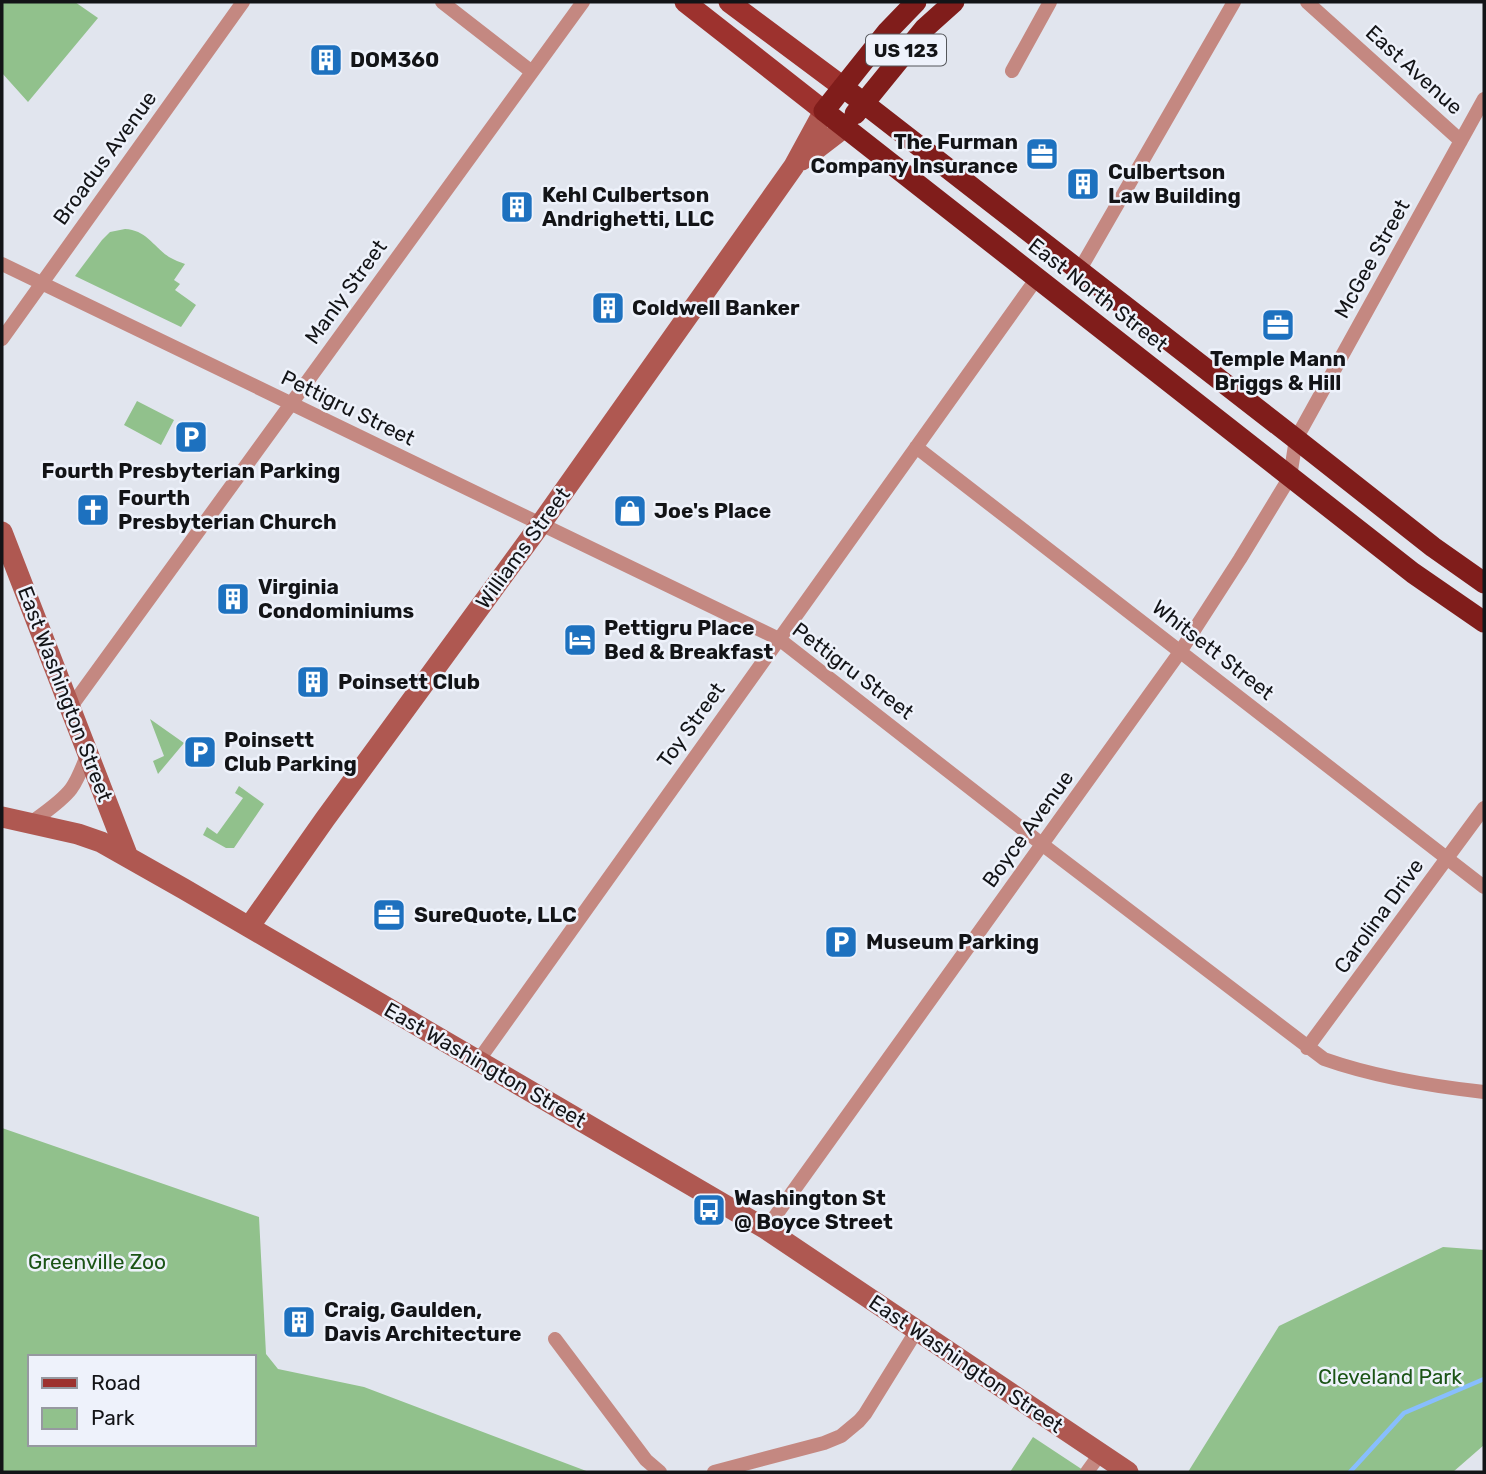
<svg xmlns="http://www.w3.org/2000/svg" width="1486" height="1474" font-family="Rubik,sans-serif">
	<rect width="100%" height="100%" fill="#e1e5ee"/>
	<path fill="#91c18c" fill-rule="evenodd" d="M 2,2 L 75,2 L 98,18 L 28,102 L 2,73 Z
		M 125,229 C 146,230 153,246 169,257 C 174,260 180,262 185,264 L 174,280 L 180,284 L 175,290 L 196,305 L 181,327 L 75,276 L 102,240 L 110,232 Z
		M 137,401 L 174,420 L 161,445 L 124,425 Z
		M 150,719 L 184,743 L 158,774 L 153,761 L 164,756 Z
		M 239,786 L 264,804 L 234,848 L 226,848 L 203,835 L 207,827 L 217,834 L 243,798 L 235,793 Z
		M 2,1128 L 259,1217 L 266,1354 L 278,1369 L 364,1387 L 589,1472 L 2,1472 ZM 30,1357 L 254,1357 L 254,1444 L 30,1444 Z
		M 1443,1247 L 1484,1250 L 1484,1445 L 1453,1472 L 1188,1472 L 1279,1326 Z
		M 1033,1437 L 1086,1472 L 1010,1472 Z"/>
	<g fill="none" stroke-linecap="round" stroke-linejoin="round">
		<path stroke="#88befe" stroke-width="4.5" d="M 1350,1472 L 1404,1413 L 1484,1379"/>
		<path stroke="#c48881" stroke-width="14" d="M 442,2 L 532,72
			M 1307,2 L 1461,141
			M 1012,71 L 1050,2
			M 2,264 L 779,639 L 1043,845 L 1324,1059 C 1375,1077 1430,1086 1484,1092
			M 1079,271 L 1234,2
			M 2,339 L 243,2
			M 916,447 L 1484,887
			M 70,708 L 583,2
			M 32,822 C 45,812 61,802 71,789 C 79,778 83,765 88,753
			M 1307,1048 L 1484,808
			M 478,1061 L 1037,278
			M 766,1229 L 1180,652 L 1240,559 L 1290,477 L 1296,439 L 1484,99
			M 555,1339 L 646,1460 L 660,1472
			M 714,1472 L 824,1443 L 841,1436 L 859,1421 L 865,1414 L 917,1330
			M 1087,1472 L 1100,1454"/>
		<path stroke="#af5851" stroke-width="21" d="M 802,160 L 845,127
			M 2,532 L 128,857
			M 2,817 L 78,834 L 101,842 L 184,889 L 766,1229 L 1128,1472
			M 249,927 L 325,819 L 540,525 L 794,166 L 824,111"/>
		<path stroke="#9d322e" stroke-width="21" d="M 685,2 L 824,111
			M 729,2 L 843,87"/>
		<path stroke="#801d1b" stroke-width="21" d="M 916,2 L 887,32 L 824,111 L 1413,573 L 1484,622
			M 843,87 L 1296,439 L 1433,547 L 1484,583
			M 855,114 L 925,28 L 954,2"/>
	</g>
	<defs>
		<symbol id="building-square" viewBox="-11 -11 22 22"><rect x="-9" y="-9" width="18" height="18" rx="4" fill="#1d71bf" stroke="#eef2fb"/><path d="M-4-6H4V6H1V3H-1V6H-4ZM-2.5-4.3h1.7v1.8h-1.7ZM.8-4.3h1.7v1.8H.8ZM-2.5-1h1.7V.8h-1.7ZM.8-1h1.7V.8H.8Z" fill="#fff"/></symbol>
		<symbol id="office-square" viewBox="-11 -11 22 22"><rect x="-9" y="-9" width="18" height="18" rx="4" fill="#1d71bf" stroke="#eef2fb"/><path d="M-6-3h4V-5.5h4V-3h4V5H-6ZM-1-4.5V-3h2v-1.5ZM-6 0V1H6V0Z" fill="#fff"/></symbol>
		<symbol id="parking-square" viewBox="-11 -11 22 22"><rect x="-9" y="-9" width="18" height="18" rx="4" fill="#1d71bf" stroke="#eef2fb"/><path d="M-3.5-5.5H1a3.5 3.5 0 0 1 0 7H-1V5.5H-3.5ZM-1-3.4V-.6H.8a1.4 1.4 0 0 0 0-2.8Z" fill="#fff"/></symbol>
		<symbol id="church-square" viewBox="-11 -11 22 22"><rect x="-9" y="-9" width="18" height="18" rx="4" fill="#1d71bf" stroke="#eef2fb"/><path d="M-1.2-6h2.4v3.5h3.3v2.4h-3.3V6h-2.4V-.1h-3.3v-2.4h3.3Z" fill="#fff"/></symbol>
		<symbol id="shop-square" viewBox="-11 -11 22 22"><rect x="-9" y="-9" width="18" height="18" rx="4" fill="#1d71bf" stroke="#eef2fb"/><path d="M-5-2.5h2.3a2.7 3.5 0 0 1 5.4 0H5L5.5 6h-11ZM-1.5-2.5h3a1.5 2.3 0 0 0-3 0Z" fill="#fff"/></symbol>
		<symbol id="hotel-square" viewBox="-11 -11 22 22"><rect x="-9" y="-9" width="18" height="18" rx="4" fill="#1d71bf" stroke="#eef2fb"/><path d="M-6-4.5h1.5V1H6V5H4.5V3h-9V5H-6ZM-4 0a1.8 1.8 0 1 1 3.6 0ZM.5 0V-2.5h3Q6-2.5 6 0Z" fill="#fff"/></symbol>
		<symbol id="bus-square" viewBox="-11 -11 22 22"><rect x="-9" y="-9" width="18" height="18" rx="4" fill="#1d71bf" stroke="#eef2fb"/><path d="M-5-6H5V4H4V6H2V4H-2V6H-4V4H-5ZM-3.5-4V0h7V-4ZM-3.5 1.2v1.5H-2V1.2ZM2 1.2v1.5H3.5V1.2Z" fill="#fff"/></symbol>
	</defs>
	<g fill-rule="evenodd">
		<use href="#building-square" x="307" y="41" width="38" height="38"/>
		<use href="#office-square" x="1023" y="135" width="38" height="38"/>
		<use href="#building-square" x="1064" y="165" width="38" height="38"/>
		<use href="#building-square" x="498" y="188" width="38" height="38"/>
		<use href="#building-square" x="589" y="289" width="38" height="38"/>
		<use href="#office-square" x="1259" y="306" width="38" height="38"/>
		<use href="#parking-square" x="172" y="418" width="38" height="38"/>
		<use href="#church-square" x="74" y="491" width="38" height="38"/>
		<use href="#shop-square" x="611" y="492" width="38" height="38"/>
		<use href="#building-square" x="214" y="580" width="38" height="38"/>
		<use href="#hotel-square" x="561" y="621" width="38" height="38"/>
		<use href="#building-square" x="294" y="663" width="38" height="38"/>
		<use href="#parking-square" x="181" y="733" width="38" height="38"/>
		<use href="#office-square" x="370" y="896" width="38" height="38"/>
		<use href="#parking-square" x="822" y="923" width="38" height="38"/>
		<use href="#bus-square" x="690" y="1191" width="38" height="38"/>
		<use href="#building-square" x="280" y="1303" width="38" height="38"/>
	</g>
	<g text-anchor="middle" stroke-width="5" stroke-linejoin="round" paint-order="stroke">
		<rect fill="#eef2fb" stroke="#55575b" stroke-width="2" x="866" y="34.5" width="80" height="31" rx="5"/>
		<g font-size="19" font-weight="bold" fill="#131417">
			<text x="906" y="57">US 123</text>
		</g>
		<g font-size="21" font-weight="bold" fill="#131417" stroke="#eef2fb" text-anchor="start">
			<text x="350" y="67">DOM360</text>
			<text x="1018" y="149" text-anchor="end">The Furman<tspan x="1018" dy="24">Company Insurance</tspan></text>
			<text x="1108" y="179">Culbertson<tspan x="1108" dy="24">Law Building</tspan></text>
			<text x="542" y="202">Kehl Culbertson<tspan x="542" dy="24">Andrighetti, LLC</tspan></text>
			<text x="632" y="315">Coldwell Banker</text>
			<text x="1278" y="366" text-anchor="middle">Temple Mann<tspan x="1278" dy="24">Briggs &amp; Hill</tspan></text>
			<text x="191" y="478" text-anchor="middle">Fourth Presbyterian Parking</text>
			<text x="118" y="505">Fourth<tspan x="118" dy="24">Presbyterian Church</tspan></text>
			<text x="654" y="518">Joe's Place</text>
			<text x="258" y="594">Virginia<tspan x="258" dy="24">Condominiums</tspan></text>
			<text x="604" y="635">Pettigru Place<tspan x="604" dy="24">Bed &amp; Breakfast</tspan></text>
			<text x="338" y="689">Poinsett Club</text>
			<text x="224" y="747">Poinsett<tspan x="224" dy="24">Club Parking</tspan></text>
			<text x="414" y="922">SureQuote, LLC</text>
			<text x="866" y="949">Museum Parking</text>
			<text x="734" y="1205">Washington St<tspan x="734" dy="24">@ Boyce Street</tspan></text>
			<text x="324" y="1317">Craig, Gaulden,<tspan x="324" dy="24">Davis Architecture</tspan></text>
		</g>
		<g font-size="21" fill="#131417" stroke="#eef2fb">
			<text transform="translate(1414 70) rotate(42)" y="7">East Avenue</text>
			<text transform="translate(105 158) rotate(-54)" y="7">Broadus Avenue</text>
			<text transform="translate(1372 259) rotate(-61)" y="7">McGee Street</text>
			<text transform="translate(346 292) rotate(-54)" y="7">Manly Street</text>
			<text transform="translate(1098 295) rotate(38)" y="7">East North Street</text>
			<text transform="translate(348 408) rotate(26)" y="7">Pettigru Street</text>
			<text transform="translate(523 548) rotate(-54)" y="7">Williams Street</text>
			<text transform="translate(1213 650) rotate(38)" y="7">Whitsett Street</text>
			<text transform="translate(853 671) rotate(37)" y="7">Pettigru Street</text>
			<text transform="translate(65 694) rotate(69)" y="7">East Washington Street</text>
			<text transform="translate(691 725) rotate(-54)" y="7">Toy Street</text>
			<text transform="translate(1028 829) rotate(-54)" y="7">Boyce Avenue</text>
			<text transform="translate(1379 916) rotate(-54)" y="7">Carolina Drive</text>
			<text transform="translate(485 1065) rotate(30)" y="7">East Washington Street</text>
			<text transform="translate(966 1364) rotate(34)" y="7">East Washington Street</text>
		</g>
		<g font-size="21" fill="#1b5416" stroke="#eef2fb">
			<text x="97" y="1269">Greenville Zoo</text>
			<text x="1390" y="1384">Cleveland Park</text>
		</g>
	</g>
	<rect width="1486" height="1474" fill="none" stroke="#131417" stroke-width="7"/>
	<rect x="28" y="1355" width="228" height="91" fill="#eef2fb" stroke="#9699a0" stroke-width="2"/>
	<rect x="42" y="1378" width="35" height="10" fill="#9d322e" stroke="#9699a0" stroke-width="2"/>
	<text x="91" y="1390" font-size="21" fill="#131417">Road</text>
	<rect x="42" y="1408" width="35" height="21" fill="#91c18c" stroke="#9699a0" stroke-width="2"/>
	<text x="91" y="1425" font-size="21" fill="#131417">Park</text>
</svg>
